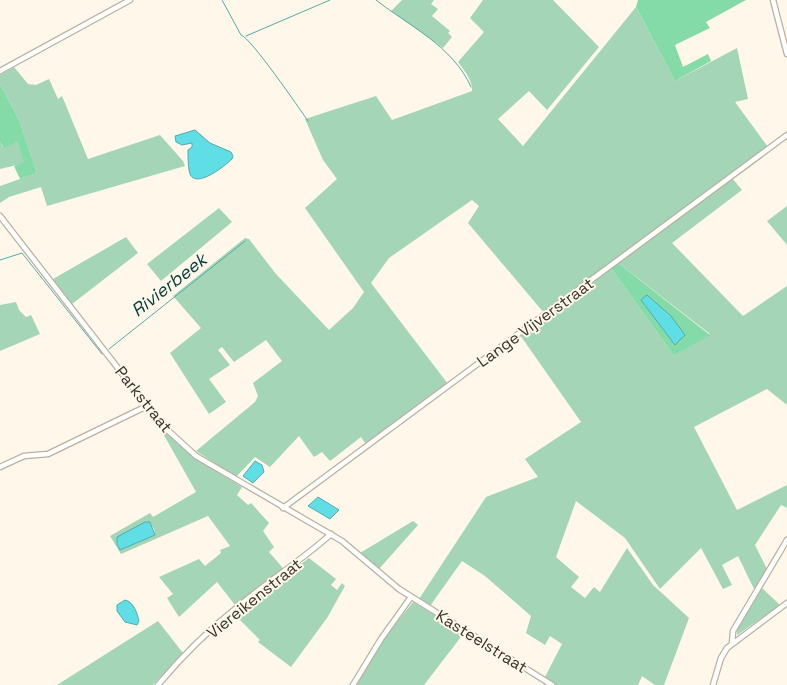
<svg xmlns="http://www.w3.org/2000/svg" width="787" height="685" font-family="'Space Grotesk',sans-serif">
	<rect width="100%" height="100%" fill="#fff7e9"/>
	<path fill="#a4d5b6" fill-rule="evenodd" d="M 402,0 L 434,0 L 431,4 L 438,9 L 432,16 L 450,31 L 448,33 L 452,37 L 443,48 L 391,11 Z
		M 483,0 L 553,0 L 599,47 L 547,110 L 529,91 L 498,119 L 523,146 L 636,7 L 675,81 L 737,48 L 748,99 L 735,102 L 768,147 L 544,313 L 468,223 L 479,206 L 472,200 L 389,258 L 371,283 L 448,384 L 366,444 L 361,437 L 330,461 L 322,452 L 314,457 L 299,436 L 270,467 L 255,457 L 236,477 L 196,451 L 255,402 L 258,396 L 253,383 L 282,361 L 266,340 L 234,362 L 222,347 L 218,350 L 230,365 L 209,379 L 226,402 L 209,414 L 170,353 L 201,328 L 173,296 L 245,238 L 249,239 L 276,274 L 329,330 L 353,308 L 364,292 L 305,208 L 337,179 L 323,160 L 305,119 L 376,96 L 392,120 L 472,91 C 473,81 464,70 458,62 L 484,32 L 470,18 Z
		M 14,67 L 28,84 L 36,85 L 49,79 L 58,99 L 62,96 L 88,159 L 160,135 L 183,161 L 185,166 L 47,206 L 41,187 L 9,197 L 0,203 L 0,186 L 37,173 L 19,120 L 0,84 L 0,75 Z
		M 0,142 L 3,147 L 17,142 L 25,163 L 0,169 Z
		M 732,178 L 742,190 L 672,243 L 743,316 L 787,286 L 787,405 L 767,389 L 694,427 L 737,510 L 787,485 L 787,508 L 781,505 L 755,545 L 767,569 L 755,591 L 738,556 L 722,565 L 732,585 L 723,589 L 701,548 L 660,589 L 625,538 L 576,501 L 556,557 L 579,577 L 571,587 L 585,598 L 594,587 L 600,592 L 627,548 L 653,585 L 689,618 L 664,685 L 655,685 L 642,676 L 638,685 L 556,685 L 545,677 L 562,644 L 550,636 L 545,645 L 526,633 L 531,616 L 485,576 L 462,561 L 430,606 L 419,599 L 486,497 L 538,477 L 525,459 L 581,422 L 520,335 L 611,268 L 674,356 L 710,334 L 618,263 Z
		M 787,206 L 787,245 L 767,221 Z
		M 219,208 L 232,222 L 161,281 L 147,264 Z
		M 126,237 L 138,253 L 72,304 L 53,279 Z
		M 16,302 L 19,310 L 26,317 L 31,315 L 40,334 L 0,351 L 0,305 Z
		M 160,428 L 199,461 L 242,487 L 237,495 L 248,505 L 251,503 L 269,523 L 263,531 L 274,547 L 269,552 L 282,567 L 282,571 L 235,605 L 217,582 L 179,617 L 167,598 L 173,594 L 159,577 L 199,559 L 205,566 L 221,553 L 220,550 L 230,546 L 208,516 L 121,554 L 110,536 L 150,513 L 153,517 L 196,492 ZM 150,522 L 154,529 L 155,535 L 120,550 L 117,544 Z
		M 413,521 L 418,525 L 379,569 L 360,553 Z
		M 309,558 L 336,579 L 331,585 L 337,590 L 342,583 L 345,586 L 327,618 L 291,667 L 258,642 L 260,640 L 234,614 Z
		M 762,588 L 780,605 L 737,635 L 737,628 Z
		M 413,602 L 464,633 L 424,685 L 355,685 L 381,642 Z
		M 158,621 L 183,653 L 153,685 L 57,685 Z"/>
	<path fill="#85dba7" d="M 638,0 L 746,0 L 706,22 L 710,28 L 675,45 L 683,67 L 708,54 L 711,61 L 675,81 L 636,7 Z
		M 0,84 L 19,120 L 37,173 L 20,179 L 14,166 L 24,162 L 17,142 L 4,148 L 0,142 Z
		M 618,263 L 710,335 L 674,356 L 611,268 Z"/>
	<path fill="#60dee5" stroke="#53abae" d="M 195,130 L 210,143 L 231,152 L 233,156 L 232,159 C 226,165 192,193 189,170 C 188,164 188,156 188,150 L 192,147 L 192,143 L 182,145 L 176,142 L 175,136 Z
		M 647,295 L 671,316 L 685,335 L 675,345 L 641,300 Z
		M 255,461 L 262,465 L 264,472 L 253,483 L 243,476 Z
		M 318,497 L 339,510 L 330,519 L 308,506 Z
		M 145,522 L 150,522 L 155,535 L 120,550 L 117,544 L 117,537 Z
		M 125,600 C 134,602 137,613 139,621 L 137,625 L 125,622 L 117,611 L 117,605 Z"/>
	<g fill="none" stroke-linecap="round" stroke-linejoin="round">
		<path stroke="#53abae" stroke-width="1" d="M 222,0 L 241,35 C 251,38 299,108 308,121
			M 376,0 C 409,26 453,46 471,87
			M 246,36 L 330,0
			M 0,260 L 22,253 L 102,354
			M 109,349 L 245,241"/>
		<defs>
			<path id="minor" d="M 773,0 L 787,54
				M 0,71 L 130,0
				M 0,216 L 162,425 L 196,456 L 342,541 L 399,589 L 552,685
				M 0,467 L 24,456 L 48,454 L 147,406
				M 283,508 L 787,135
				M 732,644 L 733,631 L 787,540
				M 158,685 C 182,656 211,628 240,605 C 270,580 302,560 331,534
				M 353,685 L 381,639 L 411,597
				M 713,685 L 721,658 L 727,648 L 787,603"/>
		</defs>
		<use href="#minor" stroke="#bab1a0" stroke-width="7"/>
		<use href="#minor" stroke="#fff" stroke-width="4.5"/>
	</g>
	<g text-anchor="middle" stroke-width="4" stroke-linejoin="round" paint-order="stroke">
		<g font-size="16" fill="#36332c" stroke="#fff7e9">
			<text transform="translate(535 322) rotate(-36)" y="6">Lange Vijverstraat</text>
			<text transform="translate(144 399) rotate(51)" y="6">Parkstraat</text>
			<text transform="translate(254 598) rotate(-39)" y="6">Viereikenstraat</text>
			<text transform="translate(482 641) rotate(32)" y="6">Kasteelstraat</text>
		</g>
		<g font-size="18" font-style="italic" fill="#003c3f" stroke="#fff7e9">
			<text transform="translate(169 285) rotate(-38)" y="6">Rivierbeek</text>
		</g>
	</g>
</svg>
